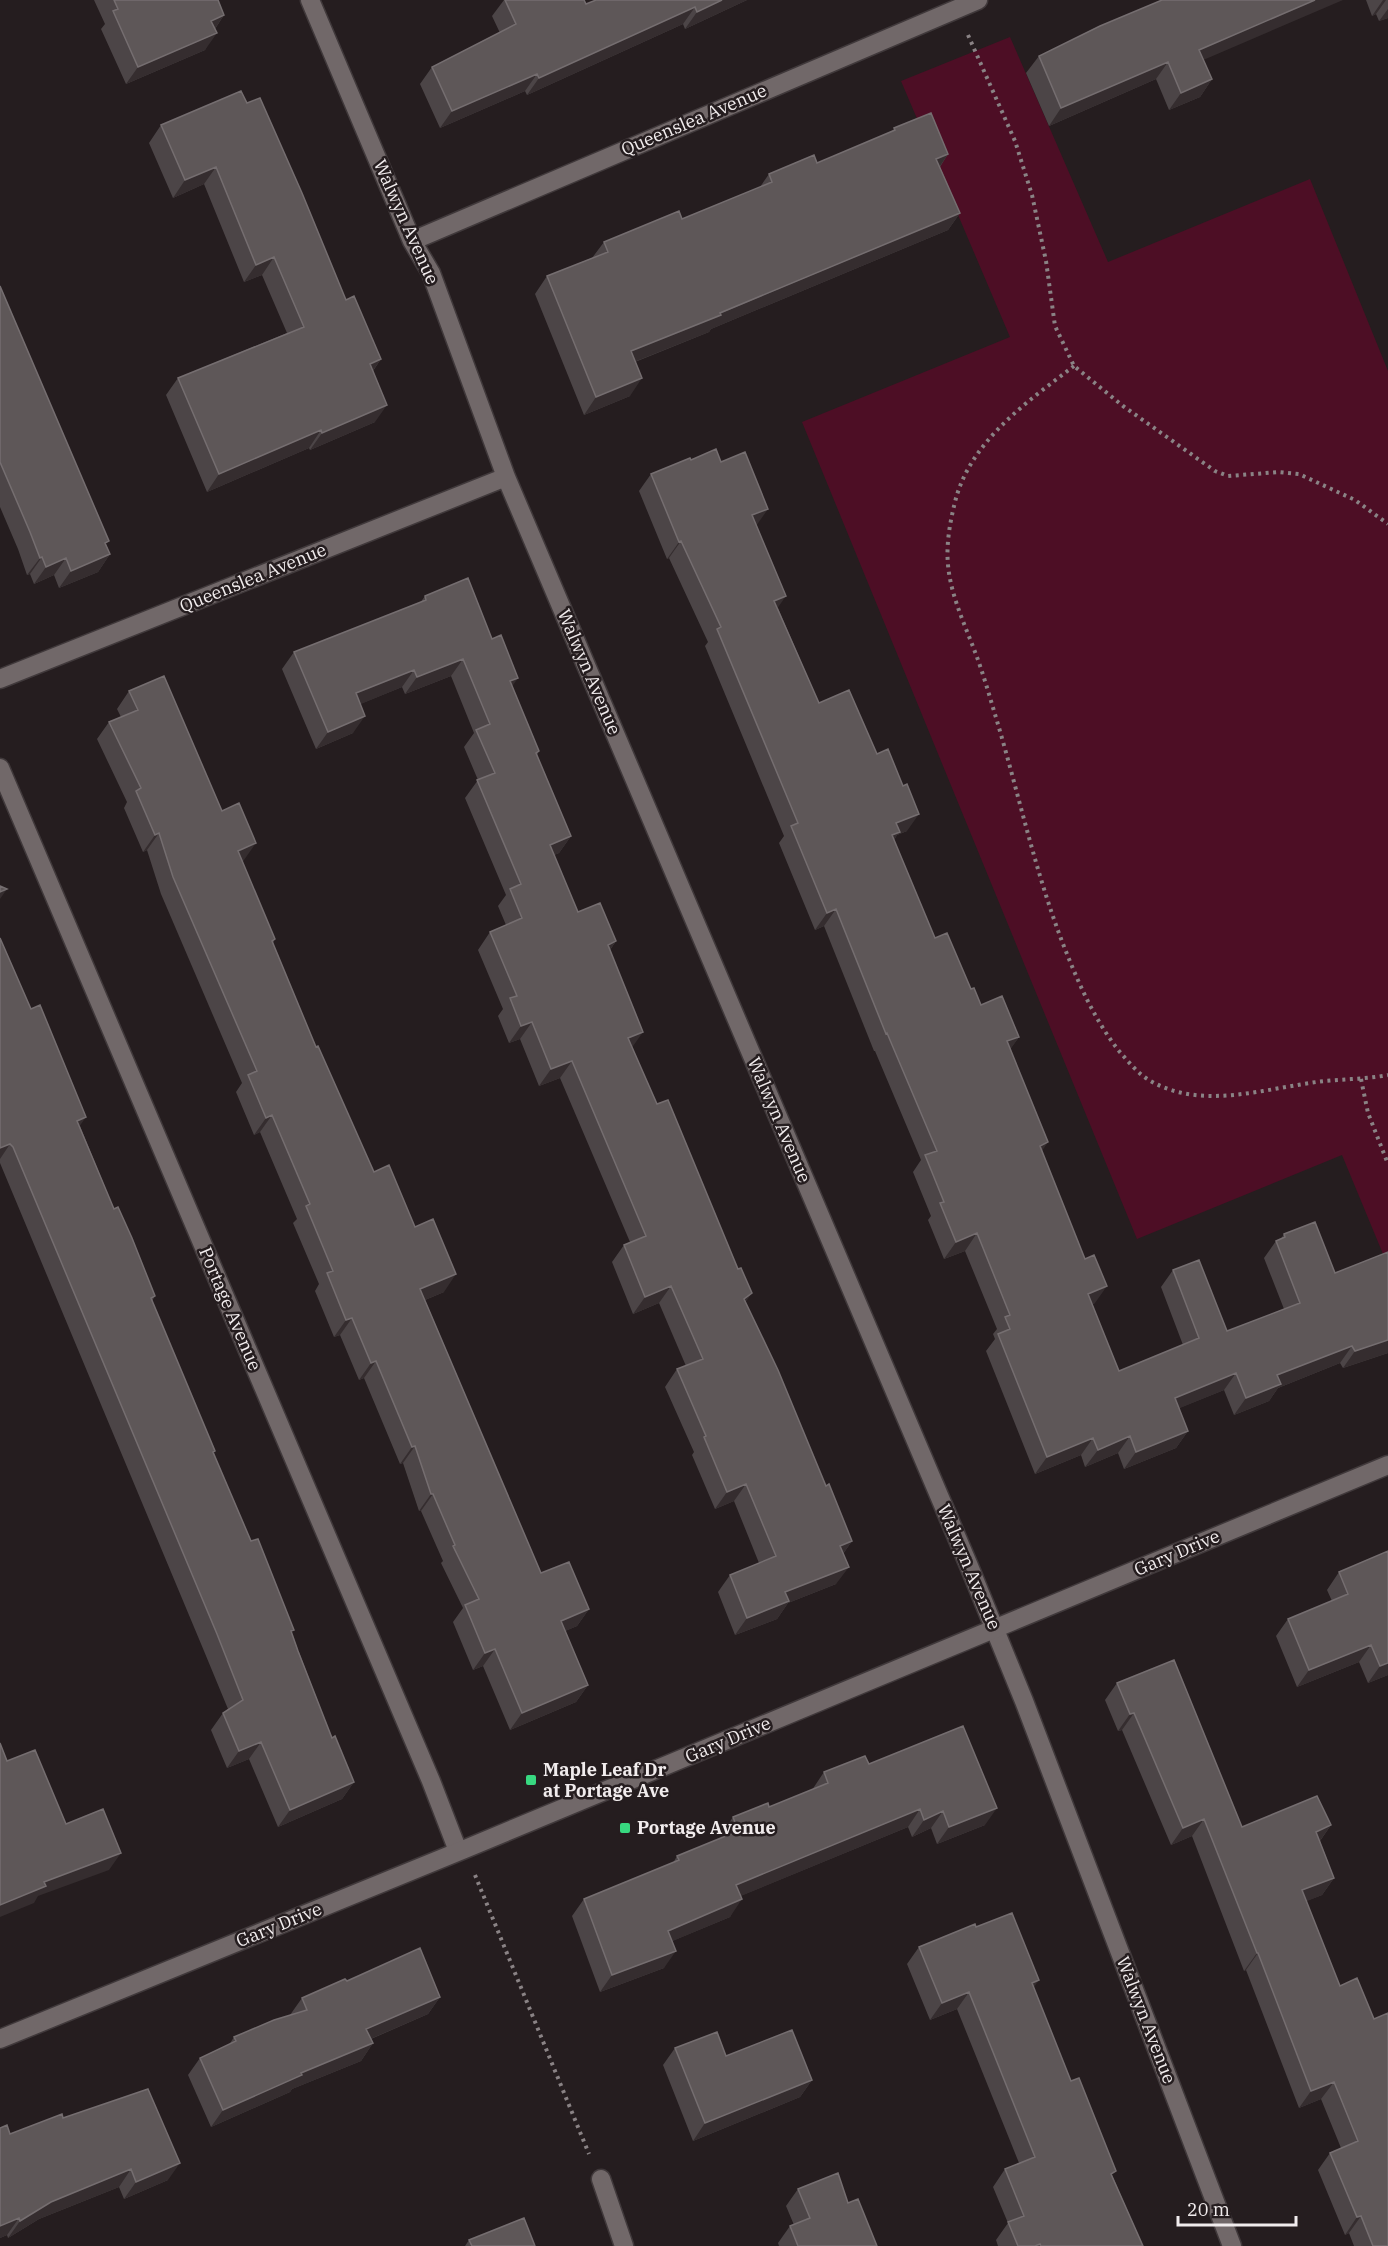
<svg xmlns="http://www.w3.org/2000/svg" width="1388" height="2246" font-family="'IBM Plex Serif',serif">
	<rect width="100%" height="100%" fill="#251d1f"/>
	<path fill="#4d0e25" d="M 1010,37 L 1108,262 L 1310,179 L 1388,371 L 1388,1266 L 1342,1155 L 1137,1239 L 802,422 L 1010,337 L 901,81 Z"/>
	<g fill="none" stroke-linecap="round" stroke-linejoin="round">
		<defs>
			<path id="street" d="M 310,0 L 412,241 L 431,273 L 506,477 L 969,1566 L 1024,1701 L 1232,2246
				M 412,241 L 978,0
				M 0,679 L 506,477
				M 0,768 L 431,1781 L 458,1851
				M 601,2179 L 624,2246"/>
			<path id="secondary" d="M 0,2039 L 465,1849 L 1388,1465"/>
		</defs>
		<use href="#street" stroke="#40393b" stroke-width="21"/>
		<use href="#secondary" stroke="#40393b" stroke-width="21"/>
		<path stroke="#8a8385" stroke-width="4" stroke-dasharray="3 4.5" stroke-linecap="butt" d="M 968,35 L 1015,141 L 1032,195 L 1046,261 L 1055,326 L 1074,366 L 1123,406 L 1215,471 L 1228,476 L 1279,472 L 1299,474 L 1355,500 L 1388,524
			M 1074,366 C 1027,402 970,441 955,502 C 950,522 946,544 948,565 C 951,598 967,629 978,660 C 984,677 989,694 994,711 C 1019,793 1036,879 1069,959 C 1082,991 1097,1023 1119,1051 C 1128,1061 1137,1073 1149,1080 C 1202,1112 1268,1087 1325,1081 C 1346,1079 1367,1079 1388,1075
			M 1361,1079 L 1368,1113 L 1388,1164
			M 475,1875 L 589,2154"/>
		<use href="#street" stroke="#716869" stroke-width="18"/>
		<use href="#secondary" stroke="#716869" stroke-width="18"/>
	</g>
	<path fill="#4c4547" d="M 94,0 L 218,0 L 224,15 L 215,29 L 205,50 L 126,84 L 101,29 L 105,24 Z
		M 504,0 L 584,0 L 586,4 L 747,0 L 685,29 L 683,24 L 527,95 L 525,91 L 440,128 L 420,84 L 432,67 L 500,33 L 492,16 Z
		M 1366,0 L 1388,0 L 1388,18 L 1379,21 L 1376,14 L 1372,16 Z
		M 1039,56 L 1203,60 L 1212,79 L 1200,97 L 1169,110 L 1156,79 L 1049,126 L 1026,73 Z
		M 247,103 L 346,300 L 381,359 L 373,371 L 375,422 L 310,450 L 309,448 L 207,492 L 166,395 L 178,378 L 287,333 L 262,275 L 244,282 L 204,184 L 173,198 L 149,143 L 161,125 Z
		M 894,128 L 948,154 L 940,167 L 960,213 L 948,230 L 711,329 L 709,332 L 635,362 L 630,396 L 584,415 L 535,294 L 547,276 L 592,258 L 604,242 L 682,219 L 760,187 L 769,174 L 817,163 L 892,132 Z
		M 0,286 L 110,554 L 98,572 L 59,588 L 54,575 L 34,584 L 30,574 L 27,575 L 18,549 L 0,507 Z
		M 691,460 L 721,462 L 756,526 L 778,608 L 819,703 L 907,831 L 897,835 L 894,840 L 935,938 L 981,1005 L 1019,1037 L 1010,1049 L 1042,1152 L 1095,1303 L 1092,1304 L 1119,1371 L 1183,1345 L 1161,1287 L 1173,1270 L 1227,1331 L 1284,1309 L 1264,1258 L 1276,1241 L 1281,1239 L 1284,1234 L 1335,1273 L 1388,1252 L 1388,1353 L 1343,1368 L 1340,1363 L 1278,1388 L 1269,1401 L 1234,1415 L 1224,1390 L 1179,1408 L 1188,1431 L 1176,1448 L 1124,1469 L 1118,1453 L 1085,1467 L 1081,1455 L 1035,1474 L 986,1351 L 995,1339 L 993,1334 L 997,1329 L 965,1251 L 944,1259 L 928,1220 L 931,1216 L 913,1172 L 921,1160 L 875,1051 L 874,1051 L 824,926 L 815,930 L 779,843 L 784,836 L 705,646 L 708,642 L 669,558 L 667,559 L 639,491 L 651,474 Z
		M 425,596 L 512,686 L 539,751 L 537,755 L 571,836 L 559,853 L 554,855 L 578,912 L 616,941 L 610,950 L 632,1048 L 826,1486 L 852,1541 L 843,1554 L 836,1584 L 788,1603 L 777,1619 L 735,1635 L 718,1592 L 730,1575 L 759,1563 L 734,1501 L 715,1509 L 692,1455 L 694,1452 L 665,1387 L 677,1369 L 686,1366 L 659,1303 L 633,1314 L 612,1262 L 624,1245 L 630,1242 L 560,1078 L 539,1086 L 520,1039 L 509,1043 L 498,1016 L 503,1009 L 478,950 L 490,932 L 506,925 L 498,906 L 506,895 L 465,798 L 478,780 L 464,747 L 474,733 L 451,676 L 405,694 L 402,687 L 360,704 L 353,733 L 316,749 L 282,669 L 294,652 L 420,603 Z
		M 129,691 L 222,811 L 244,860 L 242,861 L 275,939 L 273,943 L 316,1047 L 374,1172 L 444,1292 L 425,1300 L 541,1573 L 589,1609 L 577,1626 L 565,1631 L 588,1685 L 576,1702 L 510,1730 L 483,1666 L 473,1670 L 453,1622 L 463,1608 L 441,1563 L 443,1561 L 421,1511 L 419,1511 L 403,1463 L 400,1464 L 364,1378 L 359,1380 L 340,1335 L 334,1337 L 315,1291 L 319,1284 L 293,1223 L 297,1219 L 260,1132 L 254,1135 L 236,1092 L 242,1083 L 161,894 L 147,850 L 143,852 L 124,808 L 127,802 L 97,739 L 109,722 L 121,717 L 117,709 Z
		M 0,938 L 80,1126 L 114,1209 L 155,1296 L 152,1301 L 213,1454 L 292,1634 L 332,1738 L 354,1782 L 342,1799 L 278,1827 L 249,1759 L 227,1768 L 211,1730 L 223,1713 L 228,1709 L 204,1651 L 0,1163 Z
		M 1339,1572 L 1388,1675 L 1368,1683 L 1359,1662 L 1297,1687 L 1276,1636 L 1288,1619 L 1332,1601 L 1327,1590 Z
		M 1117,1683 L 1242,1827 L 1331,1825 L 1320,1841 L 1334,1878 L 1322,1895 L 1306,1901 L 1388,2246 L 1354,2246 L 1349,2233 L 1345,2235 L 1318,2170 L 1330,2153 L 1341,2148 L 1321,2099 L 1299,2108 L 1246,1970 L 1244,1971 L 1192,1836 L 1171,1845 L 1122,1730 L 1118,1731 L 1105,1700 Z
		M 869,1764 L 985,1825 L 937,1844 L 931,1828 L 912,1837 L 908,1827 L 740,1896 L 730,1917 L 672,1941 L 664,1968 L 600,1992 L 572,1916 L 584,1899 L 673,1863 L 677,1856 L 722,1838 L 721,1835 L 733,1817 L 769,1807 L 812,1790 L 824,1772 Z
		M 976,1927 L 1034,1988 L 1071,2081 L 1143,2246 L 998,2246 L 996,2240 L 1008,2223 L 993,2187 L 1005,2169 L 1019,2163 L 957,2009 L 930,2020 L 907,1964 L 919,1947 Z
		M 347,1981 L 440,1997 L 428,2014 L 371,2039 L 373,2043 L 361,2061 L 292,2089 L 290,2092 L 211,2127 L 188,2075 L 200,2058 L 229,2045 L 234,2037 L 290,2015 L 302,1998 Z
		M 675,2048 L 726,2056 L 812,2080 L 800,2097 L 693,2141 L 663,2065 Z
		M 63,2118 L 168,2180 L 124,2199 L 119,2187 L 39,2219 L 8,2238 L 7,2235 L 0,2238 L 0,2128 L 10,2134 Z
		M 798,2189 L 848,2203 L 877,2246 L 779,2246 L 778,2243 L 790,2226 L 794,2225 L 786,2206 Z
		M 469,2240 L 535,2246 L 465,2246 Z"/>
	<path fill="#352d2f" d="M 722,0 L 747,0 L 685,29 L 697,12 Z
		M 1315,0 L 1343,0 L 1187,67 L 1199,50 Z
		M 1383,0 L 1386,0 L 1376,14 L 1372,16 Z
		M 695,7 L 683,24 L 527,95 L 539,78 Z
		M 1388,9 L 1388,18 L 1379,21 Z
		M 224,15 L 212,33 L 211,21 Z
		M 217,33 L 205,50 L 126,84 L 138,67 Z
		M 1168,62 L 1156,79 L 1049,126 L 1061,108 Z
		M 537,74 L 525,91 L 440,128 L 452,111 Z
		M 1212,79 L 1200,97 L 1169,110 L 1181,93 Z
		M 948,154 L 936,172 L 936,159 Z
		M 216,167 L 204,184 L 173,198 L 185,180 Z
		M 960,213 L 948,230 L 711,329 L 709,332 L 619,368 L 631,351 Z
		M 274,257 L 262,275 L 244,282 L 256,265 Z
		M 381,359 L 369,376 L 370,364 Z
		M 642,378 L 630,396 L 584,415 L 596,397 Z
		M 387,405 L 375,422 L 310,450 L 322,433 Z
		M 321,430 L 309,448 L 207,492 L 219,474 Z
		M 768,509 L 756,526 L 752,515 Z
		M 681,541 L 669,558 L 667,559 L 679,542 Z
		M 110,554 L 98,572 L 59,588 L 71,571 Z
		M 42,557 L 30,574 L 27,575 L 40,558 Z
		M 66,558 L 54,575 L 34,584 L 46,567 Z
		M 786,596 L 774,613 L 774,601 Z
		M 463,659 L 451,676 L 405,694 L 417,677 Z
		M 414,670 L 402,687 L 344,711 L 356,693 Z
		M 518,678 L 506,695 L 510,681 Z
		M 365,716 L 353,733 L 316,749 L 328,732 Z
		M 919,814 L 907,831 L 897,835 L 888,849 L 880,852 L 896,823 Z
		M 159,833 L 147,850 L 143,852 L 155,835 Z
		M 571,836 L 559,853 L 538,862 L 550,845 Z
		M 256,843 L 244,860 L 226,868 L 238,851 Z
		M 7,889 L 0,899 L 0,892 Z
		M 836,909 L 824,926 L 815,930 L 827,913 Z
		M 616,941 L 604,958 L 608,945 Z
		M 532,1022 L 520,1039 L 509,1043 L 521,1026 Z
		M 643,1032 L 631,1049 L 628,1038 Z
		M 1019,1037 L 1007,1054 L 1007,1041 Z
		M 572,1061 L 560,1078 L 539,1086 L 551,1069 Z
		M 272,1115 L 260,1132 L 254,1135 L 266,1118 Z
		M 86,1117 L 74,1134 L 77,1121 Z
		M 1048,1142 L 1036,1160 L 1040,1146 Z
		M 10,1144 L 0,1159 L 0,1148 Z
		M 977,1233 L 965,1251 L 944,1259 L 956,1242 Z
		M 456,1274 L 444,1292 L 408,1307 L 420,1289 Z
		M 671,1286 L 659,1303 L 633,1314 L 645,1297 Z
		M 1107,1286 L 1095,1303 L 1076,1311 L 1088,1294 Z
		M 752,1293 L 740,1310 L 744,1299 Z
		M 352,1318 L 340,1335 L 334,1337 L 346,1320 Z
		M 1388,1340 L 1388,1353 L 1343,1368 L 1355,1351 Z
		M 1352,1346 L 1340,1363 L 1278,1388 L 1269,1401 L 1234,1415 L 1246,1398 L 1277,1375 Z
		M 376,1361 L 364,1378 L 359,1380 L 371,1363 Z
		M 1236,1373 L 1224,1390 L 1163,1415 L 1175,1398 Z
		M 1188,1431 L 1176,1448 L 1124,1469 L 1136,1452 Z
		M 1130,1436 L 1118,1453 L 1085,1467 L 1098,1450 Z
		M 1093,1438 L 1081,1455 L 1035,1474 L 1047,1457 Z
		M 415,1446 L 403,1463 L 400,1464 L 412,1447 Z
		M 746,1484 L 734,1501 L 715,1509 L 727,1492 Z
		M 431,1494 L 433,1494 L 421,1511 L 419,1511 Z
		M 852,1541 L 840,1558 L 840,1546 Z
		M 849,1567 L 836,1584 L 788,1603 L 777,1619 L 735,1635 L 747,1618 L 785,1592 Z
		M 589,1609 L 577,1626 L 549,1638 L 561,1621 Z
		M 1371,1645 L 1359,1662 L 1297,1687 L 1309,1670 Z
		M 495,1649 L 483,1666 L 473,1670 L 485,1653 Z
		M 1388,1663 L 1388,1675 L 1368,1683 L 1380,1666 Z
		M 588,1685 L 576,1702 L 510,1730 L 522,1713 Z
		M 1134,1713 L 1122,1730 L 1118,1731 L 1130,1714 Z
		M 261,1742 L 249,1759 L 227,1768 L 239,1751 Z
		M 354,1782 L 342,1799 L 278,1827 L 290,1810 Z
		M 997,1808 L 985,1825 L 937,1844 L 949,1827 Z
		M 920,1809 L 908,1827 L 724,1903 L 736,1885 Z
		M 943,1811 L 931,1828 L 912,1837 L 924,1820 Z
		M 1204,1819 L 1192,1836 L 1171,1845 L 1183,1828 Z
		M 1331,1825 L 1319,1842 L 1316,1832 Z
		M 121,1853 L 109,1870 L 38,1896 L 34,1903 L 0,1917 L 0,1905 L 44,1882 Z
		M 1334,1878 L 1322,1895 L 1290,1908 L 1302,1890 Z
		M 742,1899 L 730,1917 L 656,1948 L 668,1931 Z
		M 676,1951 L 664,1968 L 600,1992 L 612,1975 Z
		M 1257,1953 L 1258,1953 L 1246,1970 L 1244,1971 Z
		M 1039,1980 L 1027,1997 L 1032,1983 Z
		M 969,1992 L 957,2009 L 930,2020 L 942,2003 Z
		M 440,1997 L 428,2014 L 354,2046 L 366,2029 Z
		M 373,2043 L 361,2061 L 292,2089 L 290,2092 L 211,2127 L 223,2110 L 301,2073 Z
		M 812,2080 L 800,2097 L 693,2141 L 705,2123 Z
		M 1334,2082 L 1321,2099 L 1299,2108 L 1311,2091 Z
		M 180,2163 L 168,2180 L 124,2199 L 136,2182 Z
		M 131,2169 L 119,2187 L 39,2219 L 8,2238 L 20,2221 L 51,2202 Z
		M 1361,2216 L 1349,2233 L 1345,2235 L 1357,2217 Z
		M 19,2218 L 7,2235 L 0,2238 L 0,2226 Z"/>
	<path fill="#5e5758" stroke="#756e70" stroke-width="1.5" d="M 114,0 L 218,0 L 224,15 L 211,21 L 217,33 L 138,67 L 113,11 L 118,9 Z
		M 505,0 L 584,0 L 586,4 L 596,0 L 722,0 L 697,12 L 695,7 L 539,78 L 537,74 L 452,111 L 432,67 L 516,24 Z
		M 1162,0 L 1315,0 L 1199,50 L 1212,79 L 1181,93 L 1168,62 L 1061,108 L 1039,56 L 1100,26 Z
		M 241,91 L 247,103 L 260,98 L 302,193 L 346,300 L 354,296 L 381,359 L 370,364 L 387,405 L 322,433 L 321,430 L 219,474 L 178,378 L 304,327 L 274,257 L 256,265 L 216,167 L 185,180 L 161,125 Z
		M 931,113 L 948,154 L 936,159 L 960,213 L 720,313 L 721,315 L 631,351 L 642,378 L 596,397 L 547,276 L 608,252 L 604,242 L 679,211 L 682,219 L 772,182 L 769,174 L 814,155 L 817,163 L 895,130 L 894,128 Z
		M 0,286 L 109,541 L 105,543 L 110,554 L 71,571 L 66,558 L 46,567 L 42,557 L 40,558 L 30,532 L 0,462 Z
		M 716,449 L 721,462 L 745,452 L 768,509 L 752,515 L 786,596 L 774,601 L 819,703 L 849,690 L 877,754 L 888,749 L 903,786 L 907,784 L 919,814 L 896,823 L 900,832 L 892,835 L 935,938 L 947,933 L 971,989 L 974,988 L 981,1005 L 1002,996 L 1019,1037 L 1007,1041 L 1048,1142 L 1040,1146 L 1085,1259 L 1094,1255 L 1107,1286 L 1088,1294 L 1119,1371 L 1199,1338 L 1173,1270 L 1199,1260 L 1227,1331 L 1300,1303 L 1276,1241 L 1285,1237 L 1284,1234 L 1315,1222 L 1335,1273 L 1388,1252 L 1388,1340 L 1355,1351 L 1352,1346 L 1277,1375 L 1281,1384 L 1246,1398 L 1236,1373 L 1175,1398 L 1188,1431 L 1136,1452 L 1130,1436 L 1098,1450 L 1093,1438 L 1047,1457 L 998,1334 L 1010,1329 L 1005,1317 L 1010,1315 L 977,1233 L 956,1242 L 940,1203 L 944,1202 L 925,1155 L 937,1151 L 887,1033 L 886,1034 L 836,909 L 827,913 L 791,826 L 798,823 L 717,629 L 721,627 L 681,541 L 679,542 L 651,474 L 690,458 L 691,460 Z
		M 468,578 L 492,639 L 501,635 L 518,678 L 510,681 L 539,751 L 536,753 L 571,836 L 550,845 L 578,912 L 600,903 L 616,941 L 608,945 L 643,1032 L 628,1038 L 657,1104 L 668,1100 L 738,1269 L 741,1268 L 752,1293 L 744,1299 L 778,1370 L 826,1486 L 829,1484 L 852,1541 L 840,1546 L 849,1567 L 785,1592 L 789,1601 L 747,1618 L 730,1575 L 776,1556 L 746,1484 L 727,1492 L 704,1437 L 706,1436 L 677,1369 L 703,1359 L 671,1286 L 645,1297 L 624,1245 L 646,1236 L 572,1061 L 551,1069 L 532,1022 L 521,1026 L 510,998 L 517,996 L 490,932 L 522,918 L 510,889 L 521,884 L 477,780 L 495,773 L 476,730 L 490,724 L 463,659 L 417,677 L 414,670 L 356,693 L 365,716 L 328,732 L 294,652 L 426,600 L 425,596 Z
		M 164,676 L 222,811 L 239,803 L 256,843 L 238,851 L 275,939 L 272,941 L 316,1047 L 318,1046 L 374,1172 L 389,1165 L 415,1227 L 433,1219 L 456,1274 L 420,1289 L 541,1573 L 569,1562 L 589,1609 L 561,1621 L 588,1685 L 522,1713 L 495,1649 L 485,1653 L 465,1605 L 479,1599 L 453,1546 L 455,1545 L 433,1494 L 431,1494 L 415,1446 L 412,1447 L 376,1361 L 371,1363 L 352,1318 L 346,1320 L 327,1273 L 333,1271 L 306,1206 L 310,1204 L 272,1115 L 266,1118 L 248,1075 L 257,1071 L 173,877 L 159,833 L 155,835 L 136,791 L 141,788 L 109,722 L 138,710 L 129,691 Z
		M 0,886 L 7,889 L 0,892 Z
		M 0,938 L 31,1009 L 40,1005 L 86,1117 L 77,1121 L 114,1209 L 118,1207 L 132,1238 L 155,1296 L 151,1298 L 215,1451 L 213,1452 L 251,1541 L 258,1539 L 294,1630 L 291,1631 L 298,1651 L 332,1738 L 335,1736 L 354,1782 L 290,1810 L 261,1742 L 239,1751 L 223,1713 L 243,1700 L 217,1634 L 13,1147 L 10,1144 L 0,1148 Z
		M 1388,1551 L 1388,1663 L 1380,1666 L 1371,1645 L 1309,1670 L 1288,1619 L 1348,1594 L 1339,1572 Z
		M 1174,1660 L 1242,1827 L 1317,1796 L 1331,1825 L 1316,1832 L 1334,1878 L 1302,1890 L 1340,1986 L 1357,1978 L 1374,2019 L 1388,2013 L 1388,2246 L 1373,2246 L 1361,2216 L 1357,2217 L 1330,2153 L 1358,2141 L 1334,2082 L 1311,2091 L 1258,1953 L 1257,1953 L 1204,1819 L 1183,1828 L 1134,1713 L 1130,1714 L 1117,1683 Z
		M 963,1726 L 997,1808 L 949,1827 L 943,1811 L 924,1820 L 920,1809 L 736,1885 L 742,1899 L 668,1931 L 676,1951 L 612,1975 L 584,1899 L 679,1860 L 677,1856 L 738,1831 L 733,1817 L 768,1803 L 769,1807 L 828,1783 L 824,1772 L 865,1756 L 869,1764 Z
		M 0,1743 L 7,1761 L 35,1750 L 66,1824 L 103,1809 L 121,1853 L 44,1882 L 46,1886 L 0,1905 Z
		M 1012,1913 L 1039,1980 L 1032,1983 L 1071,2081 L 1079,2078 L 1116,2171 L 1111,2174 L 1143,2246 L 1041,2246 L 1040,2244 L 1035,2246 L 1018,2246 L 1008,2222 L 1024,2216 L 1005,2169 L 1035,2157 L 969,1992 L 942,2003 L 919,1947 L 975,1924 L 976,1927 Z
		M 420,1948 L 440,1997 L 366,2029 L 373,2043 L 301,2073 L 302,2075 L 223,2110 L 200,2058 L 236,2041 L 234,2037 L 274,2020 L 307,2010 L 302,1998 L 345,1979 L 347,1981 Z
		M 792,2030 L 812,2080 L 705,2123 L 675,2048 L 717,2032 L 726,2056 Z
		M 148,2089 L 180,2163 L 136,2182 L 131,2169 L 51,2202 L 20,2221 L 19,2218 L 0,2226 L 0,2128 L 7,2125 L 10,2134 L 62,2114 L 63,2118 Z
		M 838,2173 L 848,2203 L 858,2199 L 877,2246 L 798,2246 L 790,2226 L 810,2218 L 798,2189 Z
		M 524,2218 L 535,2246 L 472,2246 L 469,2240 Z"/>
	<g fill="#38d880" stroke="#251d1f" stroke-width="2">
		<rect x="525" y="1774" width="12" height="12" rx="3"/>
		<rect x="619" y="1822" width="12" height="12" rx="3"/>
	</g>
	<g text-anchor="middle" stroke-width="5" stroke-linejoin="round" paint-order="stroke">
		<g font-size="18" fill="#f1eced" stroke="#251d1f">
			<text transform="translate(694 120) rotate(-23)" y="6">Queenslea Avenue</text>
			<text transform="translate(406 222) rotate(66)" y="6">Walwyn Avenue</text>
			<text transform="translate(253 578) rotate(-22)" y="6">Queenslea Avenue</text>
			<text transform="translate(589 672) rotate(67)" y="6">Walwyn Avenue</text>
			<text transform="translate(779 1120) rotate(67)" y="6">Walwyn Avenue</text>
			<text transform="translate(230 1309) rotate(67)" y="6">Portage Avenue</text>
			<text transform="translate(1177 1553) rotate(-23)" y="6">Gary Drive</text>
			<text transform="translate(969 1567) rotate(67)" y="6">Walwyn Avenue</text>
			<text transform="translate(728 1740) rotate(-23)" y="6">Gary Drive</text>
			<text transform="translate(279 1925) rotate(-22)" y="6">Gary Drive</text>
			<text transform="translate(1146 2020) rotate(69)" y="6">Walwyn Avenue</text>
		</g>
		<g font-size="18" font-weight="bold" fill="#f1eced" stroke="#251d1f" text-anchor="start">
			<text x="543" y="1776">Maple Leaf Dr<tspan x="543" dy="21">at Portage Ave</tspan></text>
			<text x="637" y="1834">Portage Avenue</text>
		</g>
	</g>
	<path d="M1178 2216v9h118v-9" fill="none" stroke="#f1eced" stroke-width="3"/>
	<text x="1187" y="2216" font-size="18" fill="#f1eced" stroke="#251d1f" stroke-width="4.5" paint-order="stroke">20 m</text>
</svg>
